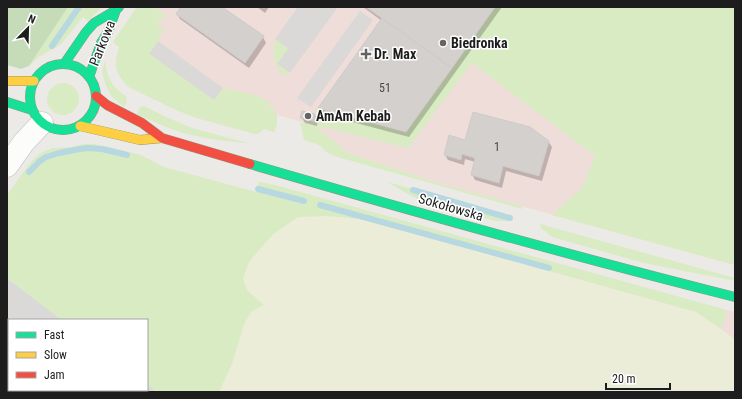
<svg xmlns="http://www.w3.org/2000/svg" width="742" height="399" font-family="'Roboto Condensed',sans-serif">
	<rect width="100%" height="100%" fill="#eceae6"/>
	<path fill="#dbd9d7" d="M 7,278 L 62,320 L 9,320 L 9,390 L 147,390 L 147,385 L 157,392 L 7,392 Z"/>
	<path fill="#efddda" d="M 137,7 L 513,7 L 596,156 L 735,265 L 434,182 L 348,153 L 313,125 L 277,115 L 277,125 L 274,132 L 264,129 L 258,134 L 255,134 L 196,118 L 174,109 L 129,87 L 123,81 L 117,71 L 116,60 L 119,47 L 113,42 Z
		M 727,310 L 735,312 L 735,340 L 721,329 Z"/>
	<path fill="#dad9d7" d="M 298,7 L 338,7 L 290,73 L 277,64 L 288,48 L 275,39 Z
		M 360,11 L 373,20 L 311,107 L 297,98 Z
		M 158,41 L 223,88 L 214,100 L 149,54 Z"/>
	<path fill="#ecedd8" d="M 328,216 L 360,219 L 470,249 L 696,312 L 721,329 L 735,340 L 735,392 L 219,392 L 232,364 L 244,324 L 252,311 L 247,290 L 243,279 L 249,262 L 272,235 L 298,217 Z"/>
	<path fill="#d8ebc2" d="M 68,7 L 102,7 L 88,21 L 83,17 L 62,43 L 57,47 L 40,56 L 29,66 Z
		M 137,7 L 156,7 L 155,8 L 165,15 L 165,21 L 160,18 L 157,23 L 164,28 L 158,41 L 149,54 L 214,100 L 223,88 C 237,91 260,94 271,104 L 265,108 L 265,110 L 272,106 C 277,115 279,123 274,132 L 264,129 L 258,134 L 255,134 L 191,116 L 174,109 L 129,87 C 114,72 114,67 119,47 L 113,42 Z
		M 496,7 L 735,7 L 735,265 L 552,215 L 582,188 L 595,156 L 472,63 L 408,148 L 314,125 L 348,153 L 434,182 L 522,206 L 522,209 L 334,156 L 326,152 L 319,145 L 304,140 L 300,122 L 313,125 L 314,122 L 315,122 L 317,113 L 314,112 L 317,109 L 406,133 Z
		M 275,39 L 288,49 L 277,64 L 290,73 C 285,75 282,75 279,70 C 272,60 273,50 275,39 Z
		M 105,60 C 106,75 112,88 126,96 L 127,102 L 124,107 L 112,97 L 106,86 L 102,72 Z
		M47 99a16 16 0 1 1 32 0a16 16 0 1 1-32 0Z
		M 144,106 L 166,117 L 192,128 L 251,144 C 234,141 218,141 201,137 C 178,133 158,124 137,114 L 140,107 Z
		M 84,144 L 95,144 L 122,150 L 141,155 L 164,167 L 256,192 L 259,182 L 275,185 L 727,310 L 721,329 L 696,312 L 470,249 L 360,219 L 328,216 L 298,217 L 272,235 L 249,262 L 243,279 L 247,290 L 264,305 L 252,311 L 244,324 L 232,364 L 219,392 L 157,392 L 147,385 L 147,320 L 62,320 L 7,278 L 7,195 L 30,163 L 39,154 L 47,150 L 53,148 L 71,147 Z
		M 387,182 L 513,216 L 512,218 L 507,221 L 496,221 L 447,208 L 417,199 Z
		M 540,224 L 735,278 L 735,281 L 644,263 L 552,237 L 541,228 Z"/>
	<path fill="#c6dcb9" d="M 7,7 L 68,7 L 29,66 L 21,69 L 7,65 Z"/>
	<path fill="#0003" d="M 182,7 L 220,7 L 263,37 L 266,43 L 249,68 L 180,19 L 177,14 Z
		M 257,7 L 269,7 L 265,13 Z
		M 363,7 L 502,7 L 409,137 L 322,114 L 319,109 L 382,21 Z
		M 315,115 L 318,120 L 317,126 L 305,123 L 302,118 Z
		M 466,141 L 548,141 L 552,147 L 542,181 L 506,171 L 502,188 L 475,180 L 472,174 L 475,162 L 465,159 L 464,165 L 448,160 L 445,155 Z
		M 57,390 L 74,390 L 73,392 L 59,392 Z"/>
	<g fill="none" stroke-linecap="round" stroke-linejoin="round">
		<path stroke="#b7d8e1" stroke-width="6" d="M 52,46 L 79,7
			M 29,172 L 40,161 L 46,157 L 59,153 L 80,149 L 88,148 L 102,149 L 127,155
			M 258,189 L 304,201
			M 413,190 L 510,218
			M 320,205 L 549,268"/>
	</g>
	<path fill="#d3d0cd" stroke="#cfcbc7" d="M 181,7 L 222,7 L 264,36 L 245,63 L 176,14 Z
		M 366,7 L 495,7 L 452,68 Z
		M 382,18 L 452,68 L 406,132 L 318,108 Z
		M 302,111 L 315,114 L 314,121 L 300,118 Z
		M 473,112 L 530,127 L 549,141 L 539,176 L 503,166 L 499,183 L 471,175 L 475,158 L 462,154 L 461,160 L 444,155 L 449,135 L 465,140 Z
		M 7,379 L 9,381 L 9,390 L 21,390 L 24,392 L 7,392 Z
		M 107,390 L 126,390 L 129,392 L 108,392 L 106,391 Z"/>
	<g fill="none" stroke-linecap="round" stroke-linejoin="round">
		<defs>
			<path id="street" d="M 7,166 L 24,142 L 42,123"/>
			<path id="fast" d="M30 97a33 33 0 1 1 66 0a33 33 0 1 1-66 0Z
				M 64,64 L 86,32 L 94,23 L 116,10
				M 89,77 L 101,43 L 108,32 L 116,10 L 119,7
				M 7,102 L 32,110
				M 250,164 C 411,211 572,256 735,297"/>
			<path id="slow" d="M 7,81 L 34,81
				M 80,126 L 140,140 L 162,138"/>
			<path id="jam" d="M 96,96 L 107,105 L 142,123 L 162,138 L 250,164"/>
		</defs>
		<use href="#street" stroke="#c4c4c2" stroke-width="23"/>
		<use href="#fast" stroke="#94967d" stroke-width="10"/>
		<use href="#slow" stroke="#94967d" stroke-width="10"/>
		<use href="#jam" stroke="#94967d" stroke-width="10"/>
		<use href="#street" stroke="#fcfcfb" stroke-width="22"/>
		<use href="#fast" stroke="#16e098" stroke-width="9"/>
		<use href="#slow" stroke="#ffcf43" stroke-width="9"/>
		<use href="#jam" stroke="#f24e42" stroke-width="9"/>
	</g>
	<g fill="#656563" stroke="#fff" stroke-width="1.5">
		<circle cx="443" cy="43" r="4"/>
		<path d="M364 48h4v4h4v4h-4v4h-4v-4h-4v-4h4z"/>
		<circle cx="308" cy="116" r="4"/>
	</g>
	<g text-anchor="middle" stroke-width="3" stroke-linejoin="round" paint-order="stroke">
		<g font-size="12" fill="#4a4a49">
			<text x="385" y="92">51</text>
			<text x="497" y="151">1</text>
		</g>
		<g font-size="14" fill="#1d1d1d" stroke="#fff">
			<text transform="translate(102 43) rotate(-68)" y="5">Parkowa</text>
			<text transform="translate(451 207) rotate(16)" y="5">Sokołowska</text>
		</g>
		<g font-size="14" font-weight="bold" fill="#1d1d1d" stroke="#fff" text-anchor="start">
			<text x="451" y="48">Biedronka</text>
			<text x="374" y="59">Dr. Max</text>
			<text x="316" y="121">AmAm Kebab</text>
		</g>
	</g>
	<rect width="742" height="399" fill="none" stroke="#1d1d1d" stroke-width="16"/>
	<rect x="8" y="319" width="140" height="72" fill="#ffffff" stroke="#a5a5a5"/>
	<rect x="16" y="332" width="20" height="6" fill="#16e098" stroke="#a5a5a5"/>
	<text x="44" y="339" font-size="12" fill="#1d1d1d">Fast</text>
	<rect x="16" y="352" width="20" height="6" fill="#ffcf43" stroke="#a5a5a5"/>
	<text x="44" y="359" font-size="12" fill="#1d1d1d">Slow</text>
	<rect x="16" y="372" width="20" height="6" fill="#f24e42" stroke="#a5a5a5"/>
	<text x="44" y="379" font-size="12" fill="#1d1d1d">Jam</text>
	<g transform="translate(28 28) rotate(23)" stroke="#ffffff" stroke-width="3" paint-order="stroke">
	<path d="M0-3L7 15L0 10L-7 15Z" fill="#1d1d1d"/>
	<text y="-6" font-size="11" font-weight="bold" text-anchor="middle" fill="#1d1d1d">N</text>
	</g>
	<path d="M606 383v6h64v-6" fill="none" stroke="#1d1d1d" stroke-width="2"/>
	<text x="612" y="383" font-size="12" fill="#1d1d1d" stroke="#ffffff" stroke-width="3" paint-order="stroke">20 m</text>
</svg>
